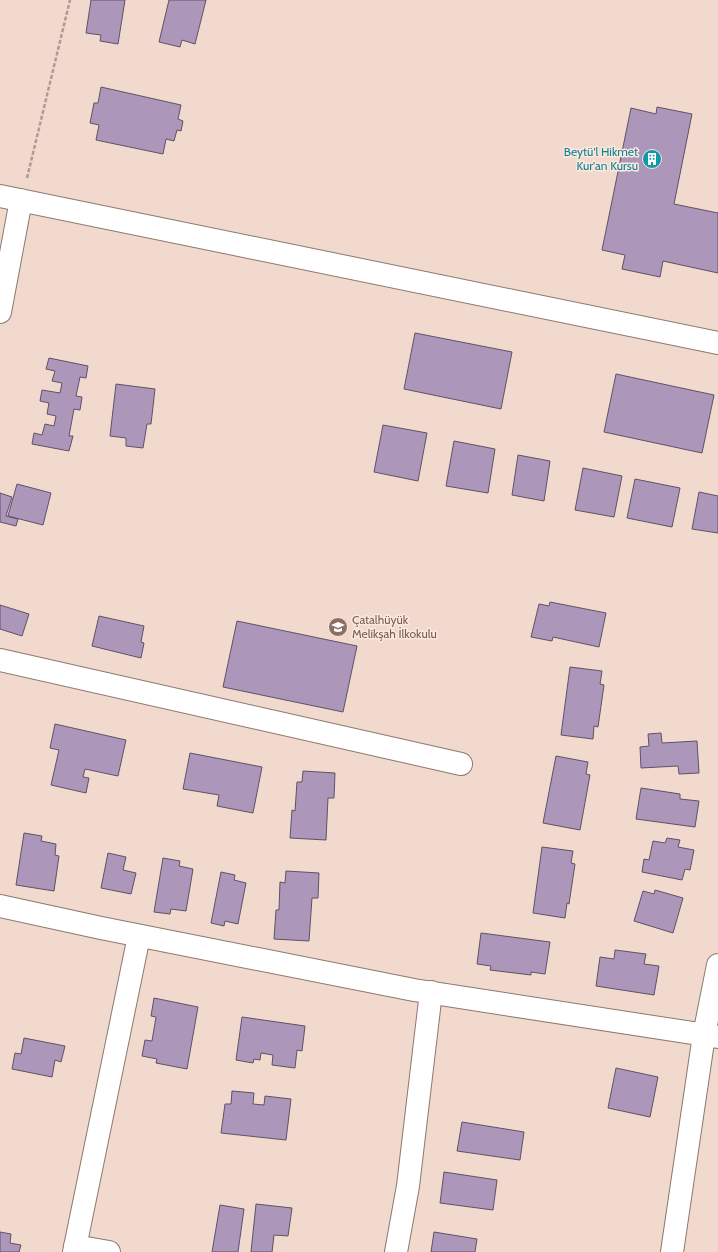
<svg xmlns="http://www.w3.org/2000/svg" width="718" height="1252" font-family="Cabin,sans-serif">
	<rect width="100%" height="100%" fill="#f2d9ce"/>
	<path fill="#ac97bb" stroke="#5d5264" d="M 91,0 L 125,0 L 118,44 L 100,41 L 101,35 L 86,33 Z
		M 169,0 L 206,0 L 195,44 L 182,40 L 180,47 L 159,42 Z
		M 101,87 L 181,105 L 178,119 L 183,121 L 181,131 L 177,130 L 174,141 L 166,139 L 163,154 L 96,140 L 99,125 L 90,123 L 94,103 L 98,103 Z
		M 657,107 L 692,114 L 674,204 L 718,213 L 718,273 L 663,261 L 660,277 L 622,269 L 625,255 L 602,250 L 631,108 L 656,114 Z
		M 415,333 L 512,352 L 501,409 L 404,389 Z
		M 49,358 L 88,366 L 86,378 L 80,377 L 76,396 L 82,397 L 80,410 L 74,409 L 69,436 L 73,436 L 69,451 L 32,444 L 34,433 L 42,435 L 45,424 L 54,426 L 56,416 L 47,414 L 49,403 L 40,401 L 42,390 L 60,393 L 62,383 L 52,381 L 55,371 L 46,369 Z
		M 616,374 L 714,395 L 702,453 L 604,432 Z
		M 116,384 L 155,389 L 151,424 L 147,424 L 143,448 L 126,446 L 126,438 L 110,436 Z
		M 383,425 L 427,433 L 418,481 L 374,472 Z
		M 454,441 L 495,449 L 488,493 L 446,486 Z
		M 518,455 L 550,461 L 544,501 L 512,495 Z
		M 583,468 L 622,476 L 614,517 L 575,510 Z
		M 635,479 L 680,488 L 672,527 L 627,518 Z
		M 17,484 L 51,493 L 43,525 L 8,516 Z
		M 699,492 L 718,496 L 718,533 L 692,529 Z
		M 0,493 L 12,497 L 6,516 L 18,519 L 16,526 L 0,522 Z
		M 550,602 L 606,613 L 599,647 L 553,637 L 552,641 L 531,637 L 539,604 L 549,606 Z
		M 0,605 L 29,614 L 22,636 L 0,629 Z
		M 99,616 L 144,626 L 141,642 L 144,643 L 141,658 L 92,646 Z
		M 237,621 L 357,646 L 343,712 L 223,687 Z
		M 570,667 L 602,671 L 600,684 L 604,685 L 598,727 L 594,726 L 593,739 L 561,735 Z
		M 55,724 L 126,740 L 118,776 L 85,769 L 83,777 L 89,778 L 86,793 L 51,785 L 59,750 L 50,748 Z
		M 661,733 L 662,743 L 697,741 L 699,773 L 679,774 L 678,766 L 641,768 L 640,747 L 649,746 L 648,734 Z
		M 190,753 L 262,767 L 253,813 L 217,806 L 219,795 L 183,789 Z
		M 556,756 L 588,762 L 586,774 L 590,775 L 580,830 L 543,823 Z
		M 303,771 L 335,773 L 334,798 L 328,798 L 326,840 L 290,838 L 292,810 L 295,811 L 297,782 L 302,782 Z
		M 641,788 L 680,794 L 680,799 L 699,801 L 695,827 L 636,819 Z
		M 24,833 L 42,836 L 41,841 L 56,844 L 55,855 L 59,856 L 54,891 L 16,885 Z
		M 667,838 L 680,840 L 678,847 L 694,850 L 690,870 L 685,869 L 682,880 L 642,872 L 644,859 L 649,860 L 653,841 L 665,843 Z
		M 542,847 L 573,851 L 571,863 L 575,864 L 569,904 L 567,903 L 565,918 L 533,913 Z
		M 108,853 L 126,857 L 123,870 L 136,873 L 131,894 L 101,888 Z
		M 163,858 L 180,861 L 179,866 L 193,869 L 186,911 L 171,909 L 170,914 L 154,912 Z
		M 286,871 L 319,873 L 318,898 L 312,898 L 309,941 L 274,939 L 276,910 L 279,910 L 280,882 L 285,883 Z
		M 221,872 L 235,875 L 234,880 L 246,883 L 238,924 L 225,921 L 224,926 L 211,923 Z
		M 655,890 L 683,898 L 673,933 L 634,921 L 643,891 L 654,894 Z
		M 481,933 L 550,942 L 545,974 L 531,972 L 531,975 L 490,970 L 491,966 L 477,964 Z
		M 615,950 L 646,954 L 644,964 L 659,966 L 654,995 L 596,986 L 600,957 L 614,959 Z
		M 154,998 L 198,1007 L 187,1069 L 156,1063 L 157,1059 L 142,1056 L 145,1040 L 152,1041 L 156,1017 L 151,1016 Z
		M 242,1017 L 305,1026 L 302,1051 L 297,1050 L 295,1068 L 272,1065 L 273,1055 L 261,1053 L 260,1060 L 254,1059 L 253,1063 L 236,1060 Z
		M 24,1038 L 65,1046 L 61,1062 L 55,1060 L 52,1077 L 12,1069 L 15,1053 L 21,1054 Z
		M 616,1068 L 658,1077 L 650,1117 L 608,1108 Z
		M 232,1091 L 254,1093 L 253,1104 L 264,1105 L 265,1096 L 291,1099 L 286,1140 L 221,1133 L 225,1104 L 231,1104 Z
		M 462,1122 L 524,1132 L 520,1160 L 457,1151 Z
		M 444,1172 L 497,1180 L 493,1210 L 440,1203 Z
		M 256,1204 L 292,1208 L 288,1236 L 274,1235 L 272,1252 L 251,1252 Z
		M 220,1205 L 244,1209 L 238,1252 L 212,1252 Z
		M 0,1232 L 11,1234 L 10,1243 L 21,1245 L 19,1252 L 0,1252 Z
		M 434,1232 L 477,1239 L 475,1252 L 431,1252 Z"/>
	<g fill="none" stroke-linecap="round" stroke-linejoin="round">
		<defs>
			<path id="minor" d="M 0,196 L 718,343
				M 0,312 L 21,200
				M 0,660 L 461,764
				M 0,906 L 101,928 L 414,990 L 718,1037
				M 75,1246 L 109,1252
				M 74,1252 L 139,936
				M 396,1252 L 408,1186 L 431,992
				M 672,1252 L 704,1035 L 718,965"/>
		</defs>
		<use href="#minor" stroke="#8e776e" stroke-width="24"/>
		<path stroke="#af9b93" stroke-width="2.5" stroke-dasharray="4 2" stroke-linecap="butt" d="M 27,178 L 70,0"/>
		<use href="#minor" stroke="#fff" stroke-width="22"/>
	</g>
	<defs>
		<symbol id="building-disc" viewBox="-11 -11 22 22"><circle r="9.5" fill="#0f9aa8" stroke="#fce7df"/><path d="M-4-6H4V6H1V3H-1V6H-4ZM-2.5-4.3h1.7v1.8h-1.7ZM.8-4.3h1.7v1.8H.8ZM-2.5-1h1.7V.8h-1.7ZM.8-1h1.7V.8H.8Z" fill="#fff"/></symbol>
		<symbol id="school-disc" viewBox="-11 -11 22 22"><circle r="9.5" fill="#8d6e63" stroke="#fce7df"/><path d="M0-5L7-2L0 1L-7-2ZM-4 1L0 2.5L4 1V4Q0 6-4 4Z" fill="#fff"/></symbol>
	</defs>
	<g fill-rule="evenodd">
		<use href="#building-disc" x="641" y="148" width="22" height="22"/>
		<use href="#school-disc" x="327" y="616" width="22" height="22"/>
	</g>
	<g text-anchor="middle" stroke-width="3" stroke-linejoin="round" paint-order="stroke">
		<g font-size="12" fill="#0d838f" stroke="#fce7df" text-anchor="end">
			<text x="638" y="156">Beytü'l Hikmet<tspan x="638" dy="14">Kur'an Kursu</tspan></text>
		</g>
		<g font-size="12" fill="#785e54" stroke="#fce7df" text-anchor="start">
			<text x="352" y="624">Çatalhüyük<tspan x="352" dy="14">Melikşah İlkokulu</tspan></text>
		</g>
	</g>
</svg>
